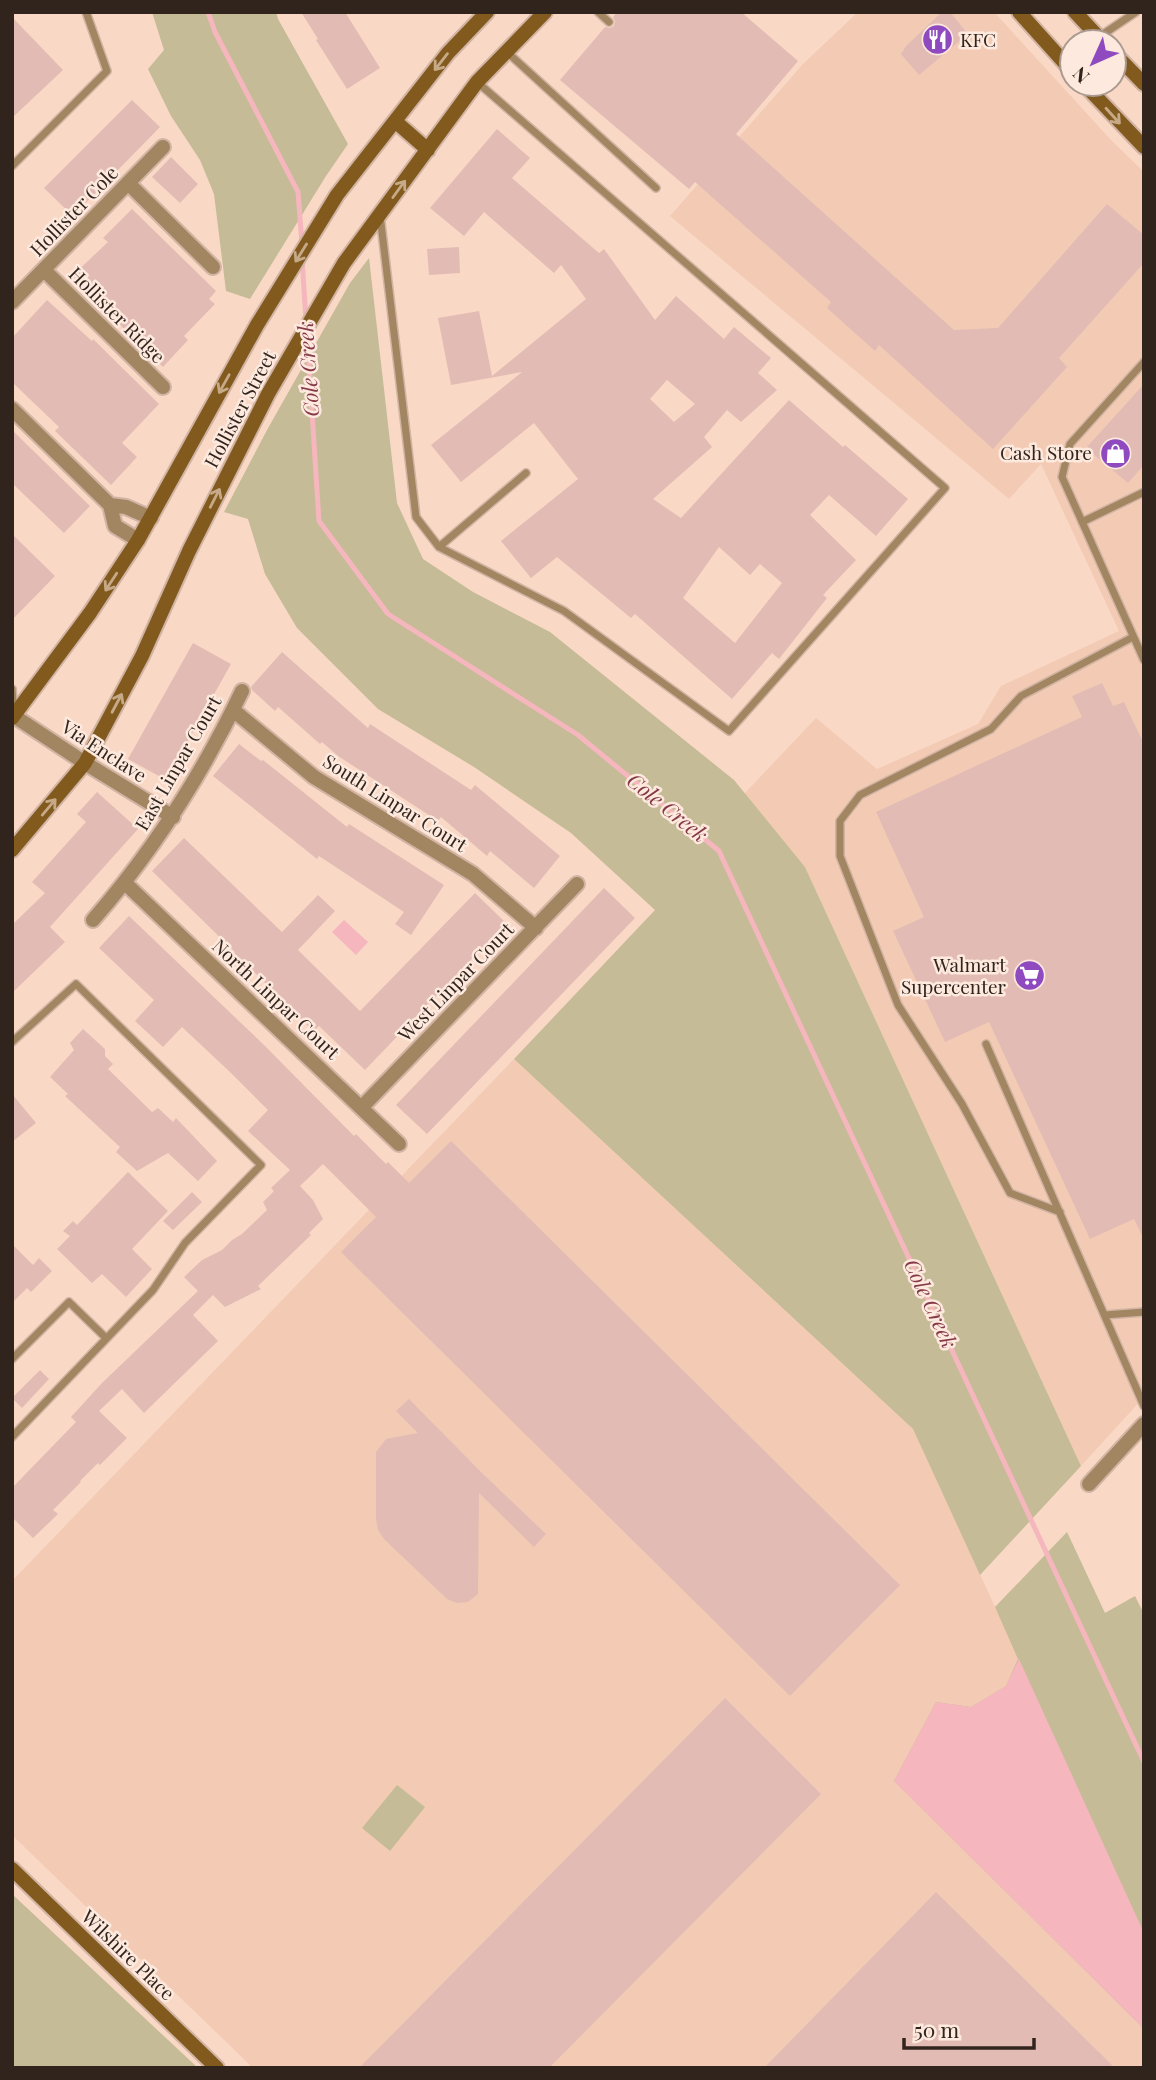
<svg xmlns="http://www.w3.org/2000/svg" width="1156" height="2080" font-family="'Playfair Display',serif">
	<rect width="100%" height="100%" fill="#f9d8c5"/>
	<path fill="#f3cbb4" d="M 858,12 L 994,12 L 1111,140 L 1144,172 L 1144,1397 L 1081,1466 L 805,867 L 744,794 L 816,718 L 877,769 L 978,724 L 1001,686 L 1119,631 L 1041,464 L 1009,499 L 670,216 L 803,64 Z
		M 514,1059 L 913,1429 L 1019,1659 L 1006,1686 L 971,1707 L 894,1781 L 1144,2029 L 1144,2068 L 248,2068 L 250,2065 L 12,1835 L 12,1581 Z"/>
	<path fill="#c5bb97" d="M 152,12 L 276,12 L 278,19 L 348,144 L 326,176 L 250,299 L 226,291 L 214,194 L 200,160 L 171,116 L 148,69 L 164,50 Z
		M 369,258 L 397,503 L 423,559 L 473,592 L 550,632 L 734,780 L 805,867 L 1081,1466 L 980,1575 L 913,1429 L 514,1059 L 655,910 L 571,833 L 474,767 L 378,709 L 297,628 L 265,574 L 248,519 L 224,512 L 267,430 L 350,283 Z
		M 1067,1532 L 1105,1613 L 1135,1596 L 1144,1614 L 1144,2029 L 894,1781 L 936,1702 L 971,1707 L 1006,1686 L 1018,1659 L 995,1607 Z
		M 397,1785 L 425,1807 L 390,1851 L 362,1828 Z
		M 12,1894 L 198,2068 L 12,2068 Z"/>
	<path fill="#f5b6bd" d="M 344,920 L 368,942 L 356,955 L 332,932 Z
		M 1019,1659 L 1144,1933 L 1144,2029 L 894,1781 L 936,1702 L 971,1707 L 1006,1686 Z"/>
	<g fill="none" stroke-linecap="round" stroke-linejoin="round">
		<path stroke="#f5b6bd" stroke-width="5" d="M 208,12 L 215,32 L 298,192 L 302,244
			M 302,257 L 306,321
			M 307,334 L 319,521 L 388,614 L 578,735 L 719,851 L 1144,1762"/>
	</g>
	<path fill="#e2bcb4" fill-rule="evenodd" d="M 301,12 L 345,12 L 380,68 L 347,89 L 316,40 L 318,39 Z
		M 617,12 L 741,12 L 798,61 L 736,134 L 954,330 L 998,328 L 1107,204 L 1144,235 L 1144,263 L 1059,358 L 1067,367 L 993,449 L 879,345 L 875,351 L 827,308 L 831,302 L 695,182 L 689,189 L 560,80 L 605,27 L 610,28 L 614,26 L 615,21 L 613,17 Z
		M 942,12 L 950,12 L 968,34 L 919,75 L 901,54 L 906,46 Z
		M 12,17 L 63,70 L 12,118 Z
		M 132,100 L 160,127 L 73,216 L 44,188 Z
		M 497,129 L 530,158 L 512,178 L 599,253 L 604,249 L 655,320 L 676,296 L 724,339 L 734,327 L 771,358 L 758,373 L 777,390 L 741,422 L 727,410 L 704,437 L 712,447 L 653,499 L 681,518 L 789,400 L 843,447 L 845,445 L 908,499 L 876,536 L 829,495 L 810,515 L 856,560 L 823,595 L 827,598 L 779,659 L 772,653 L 732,699 L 635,614 L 631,618 L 557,557 L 531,578 L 501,541 L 578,479 L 534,423 L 461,482 L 431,445 L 522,372 L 451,385 L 438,318 L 479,311 L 492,376 L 586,299 L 561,265 L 554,273 L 484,212 L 464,236 L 430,208 ZM 667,380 L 695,404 L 674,422 L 650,399 ZM 719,547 L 750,575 L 760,564 L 782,583 L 735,643 L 683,598 Z
		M 171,157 L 198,184 L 180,203 L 152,177 Z
		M 132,209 L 216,291 L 209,299 L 215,304 L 184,336 L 188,340 L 163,367 L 71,277 L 108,242 L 103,238 Z
		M 459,247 L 460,273 L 429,275 L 427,249 Z
		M 47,300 L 92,341 L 93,339 L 159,404 L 122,443 L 137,457 L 111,485 L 55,431 L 59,427 L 12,382 L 12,338 Z
		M 1144,384 L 1144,465 L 1128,483 L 1086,448 Z
		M 12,430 L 90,506 L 64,533 L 12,483 Z
		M 12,534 L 55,576 L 12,620 Z
		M 193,643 L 231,664 L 166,780 L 128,759 Z
		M 282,652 L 368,728 L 370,724 L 471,790 L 475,785 L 560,856 L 534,888 L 490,851 L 487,856 L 441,817 L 438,821 L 338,756 L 322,742 L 320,744 L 278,707 L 275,711 L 252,690 L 251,687 Z
		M 1102,683 L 1113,706 L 1124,702 L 1144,744 L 1144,1240 L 1134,1219 L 1090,1239 L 989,1022 L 945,1042 L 893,931 L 924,917 L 876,812 L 1082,717 L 1072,696 Z
		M 239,744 L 261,761 L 263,760 L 347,827 L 349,824 L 444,885 L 411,935 L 395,924 L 404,912 L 319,856 L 317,859 L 213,776 Z
		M 97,792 L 138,829 L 50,927 L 65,942 L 12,993 L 12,925 L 45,893 L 32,882 L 86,822 L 77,814 Z
		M 184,838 L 282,932 L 318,895 L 335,911 L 298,950 L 360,1011 L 475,893 L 506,923 L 365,1070 L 319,1026 L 313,1031 L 249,967 L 245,971 L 231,957 L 235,952 L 152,871 Z
		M 604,888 L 635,918 L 427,1134 L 396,1105 Z
		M 129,916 L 264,1045 L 354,1136 L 356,1134 L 386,1164 L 388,1162 L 409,1183 L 451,1141 L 900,1585 L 790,1696 L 341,1252 L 376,1217 L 323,1164 L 300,1186 L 313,1200 L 323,1219 L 309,1233 L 311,1235 L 258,1286 L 261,1289 L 225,1307 L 213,1295 L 193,1315 L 218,1341 L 144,1413 L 122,1389 L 99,1411 L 127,1438 L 100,1465 L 98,1463 L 80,1481 L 81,1482 L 53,1510 L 58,1514 L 33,1538 L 12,1517 L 12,1488 L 76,1422 L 71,1417 L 102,1383 L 198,1291 L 184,1277 L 202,1260 L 222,1250 L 232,1240 L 242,1234 L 267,1210 L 263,1202 L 274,1191 L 271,1188 L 290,1170 L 248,1131 L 268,1110 L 231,1073 L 182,1027 L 163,1047 L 135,1021 L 154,1000 L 99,948 Z
		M 83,1029 L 105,1049 L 105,1056 L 113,1064 L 108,1069 L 152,1112 L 158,1108 L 173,1122 L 176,1118 L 217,1161 L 198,1181 L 168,1153 L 137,1171 L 116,1152 L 120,1147 L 65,1096 L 68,1094 L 50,1077 L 74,1050 L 70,1043 Z
		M 12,1094 L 36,1123 L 12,1142 Z
		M 128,1172 L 168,1211 L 132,1249 L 152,1269 L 126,1297 L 102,1274 L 92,1283 L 57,1249 L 70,1236 L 63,1231 L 73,1221 L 77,1225 Z
		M 192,1192 L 202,1202 L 173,1230 L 163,1221 Z
		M 12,1244 L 33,1265 L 39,1258 L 52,1271 L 31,1292 L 27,1288 L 12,1303 Z
		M 40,1370 L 49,1379 L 22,1408 L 12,1398 Z
		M 409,1399 L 481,1472 L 546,1534 L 534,1547 L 479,1493 L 478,1594 L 468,1602 L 457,1603 L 447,1599 L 384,1539 L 378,1530 L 376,1519 L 376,1452 L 386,1439 L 418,1433 L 396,1411 Z
		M 725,1698 L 821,1794 L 549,2068 L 359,2068 Z
		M 936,1892 L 1115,2068 L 764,2068 Z"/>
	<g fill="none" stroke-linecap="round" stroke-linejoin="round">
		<defs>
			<path id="lane" d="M 598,12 L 609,22
				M 1099,37 L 1136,12
				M 507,52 L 656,188
				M 12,166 L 107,71 L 86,12
				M 380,215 L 416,517 L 439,547 L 564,611 L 729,731 L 945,488 L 477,82
				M 1144,362 L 1070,444 L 1062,477 L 1144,660
				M 1082,522 L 1144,492
				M 439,547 L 526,473
				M 12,689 L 14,712
				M 12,1042 L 76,984 L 261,1165 L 185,1243 L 153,1290 L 12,1437
				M 986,1044 L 1144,1406
				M 1060,1212 L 1010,1193 L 962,1104 L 898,1005 L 840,856 L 840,821 L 860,795 L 991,729 L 1021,696 L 1133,637
				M 1105,1315 L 1144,1312
				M 12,1359 L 69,1302 L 106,1338"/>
			<path id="street" d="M 128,183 L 213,267
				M 44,270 L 163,387
				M 12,302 L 163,147
				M 12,409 L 110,505 L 115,526 L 138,540
				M 110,505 L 126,507 L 151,518
				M 233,710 L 314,777 L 473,874 L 536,928
				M 14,716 L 85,763 L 173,817
				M 125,883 L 399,1144
				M 93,920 C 154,850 202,775 242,691
				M 362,1107 L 577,884
				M 1089,1484 L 1144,1424"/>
			<path id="secondary" d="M 1019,12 L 1072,71
				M 1075,12 L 1103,42
				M 1114,53 L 1144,84
				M 1084,84 L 1144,147
				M 395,121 L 428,150
				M 12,718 L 90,613 L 138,540 L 257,325 L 337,195 L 448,53 L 487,12
				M 12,850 L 85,763 L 142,656 L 189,551 L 268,394 L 344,263 L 477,82 L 545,12
				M 12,1869 L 217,2068"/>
		</defs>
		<use href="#lane" stroke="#d1b4a3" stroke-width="10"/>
		<use href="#street" stroke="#d1b4a3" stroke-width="18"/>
		<use href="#secondary" stroke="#d1b4a3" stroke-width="18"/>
		<use href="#lane" stroke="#a28662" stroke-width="7"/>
		<use href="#street" stroke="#a28662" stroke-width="14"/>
		<use href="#secondary" stroke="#825a1e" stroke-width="14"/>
	</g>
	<defs><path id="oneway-shaft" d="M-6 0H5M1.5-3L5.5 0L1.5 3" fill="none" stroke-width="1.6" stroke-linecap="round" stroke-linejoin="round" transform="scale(1.75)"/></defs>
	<g stroke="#c6a987">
		<use href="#oneway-shaft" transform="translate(441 62) rotate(128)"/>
		<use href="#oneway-shaft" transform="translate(1113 116) rotate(48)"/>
		<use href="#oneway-shaft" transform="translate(399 189) rotate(-54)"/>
		<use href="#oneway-shaft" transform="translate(301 253) rotate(122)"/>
		<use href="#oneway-shaft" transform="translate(224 384) rotate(119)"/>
		<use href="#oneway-shaft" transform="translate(215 498) rotate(-63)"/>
		<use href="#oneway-shaft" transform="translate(111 582) rotate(123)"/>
		<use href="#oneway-shaft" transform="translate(117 703) rotate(-62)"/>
		<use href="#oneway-shaft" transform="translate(49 807) rotate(-50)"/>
	</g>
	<defs>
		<symbol id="restaurant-disc" viewBox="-11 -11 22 22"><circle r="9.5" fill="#8e4abe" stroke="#fde9dd"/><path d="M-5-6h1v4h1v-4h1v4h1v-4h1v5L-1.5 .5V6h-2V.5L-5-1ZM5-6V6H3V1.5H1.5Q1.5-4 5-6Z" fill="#fff"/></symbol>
		<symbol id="shop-disc" viewBox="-11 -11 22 22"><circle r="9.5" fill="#8e4abe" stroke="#fde9dd"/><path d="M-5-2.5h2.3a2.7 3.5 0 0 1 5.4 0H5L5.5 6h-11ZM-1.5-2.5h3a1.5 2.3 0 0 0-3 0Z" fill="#fff"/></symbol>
		<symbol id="supermarket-disc" viewBox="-11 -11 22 22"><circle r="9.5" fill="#8e4abe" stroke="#fde9dd"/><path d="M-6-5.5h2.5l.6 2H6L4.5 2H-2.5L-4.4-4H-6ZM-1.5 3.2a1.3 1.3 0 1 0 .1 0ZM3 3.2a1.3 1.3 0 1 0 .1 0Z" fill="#fff"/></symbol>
	</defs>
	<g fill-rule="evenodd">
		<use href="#restaurant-disc" x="920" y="22" width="35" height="35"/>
		<use href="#shop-disc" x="1098" y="436" width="35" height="35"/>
		<use href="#supermarket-disc" x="1012" y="958" width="35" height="35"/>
	</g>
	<g text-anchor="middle" stroke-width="5" stroke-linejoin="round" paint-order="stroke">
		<g font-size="19" fill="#30241d" stroke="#fde9dd" text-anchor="end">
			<text x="960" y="47" text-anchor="start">KFC</text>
			<text x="1092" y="460">Cash Store</text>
			<text x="1006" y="972">Walmart<tspan x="1006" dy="22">Supercenter</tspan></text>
		</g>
		<g font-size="19" fill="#30241d" stroke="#fde9dd">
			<text transform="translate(74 211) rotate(-46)" y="7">Hollister Cole</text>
			<text transform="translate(117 315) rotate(45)" y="7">Hollister Ridge</text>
			<text transform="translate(240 409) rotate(-62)" y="7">Hollister Street</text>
			<text transform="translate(104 751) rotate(33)" y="7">Via Enclave</text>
			<text transform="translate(178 763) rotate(-60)" y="7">East Linpar Court</text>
			<text transform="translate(395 803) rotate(32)" y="7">South Linpar Court</text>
			<text transform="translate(456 982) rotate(-46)" y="7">West Linpar Court</text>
			<text transform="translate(276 999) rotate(43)" y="7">North Linpar Court</text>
			<text transform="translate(128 1955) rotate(44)" y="7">Wilshire Place</text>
		</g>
		<g font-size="21" font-style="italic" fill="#853947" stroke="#fde9dd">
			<text transform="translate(309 369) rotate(-94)" y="7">Cole Creek</text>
			<text transform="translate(667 808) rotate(39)" y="7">Cole Creek</text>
			<text transform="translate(930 1304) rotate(65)" y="7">Cole Creek</text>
		</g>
	</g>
	<rect width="1156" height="2080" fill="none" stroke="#30241d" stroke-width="28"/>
	<g transform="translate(1093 63) rotate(225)"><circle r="33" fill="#fde9dd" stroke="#ab9a90" stroke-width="2"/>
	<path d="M0-5L12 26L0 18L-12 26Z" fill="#8e4abe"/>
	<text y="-10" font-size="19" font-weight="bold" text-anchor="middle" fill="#30241d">N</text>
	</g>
	<path d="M904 2038v10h130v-10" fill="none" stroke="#30241d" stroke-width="3.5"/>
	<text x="914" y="2038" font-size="21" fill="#30241d" stroke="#fde9dd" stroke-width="5" paint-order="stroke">50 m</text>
</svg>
